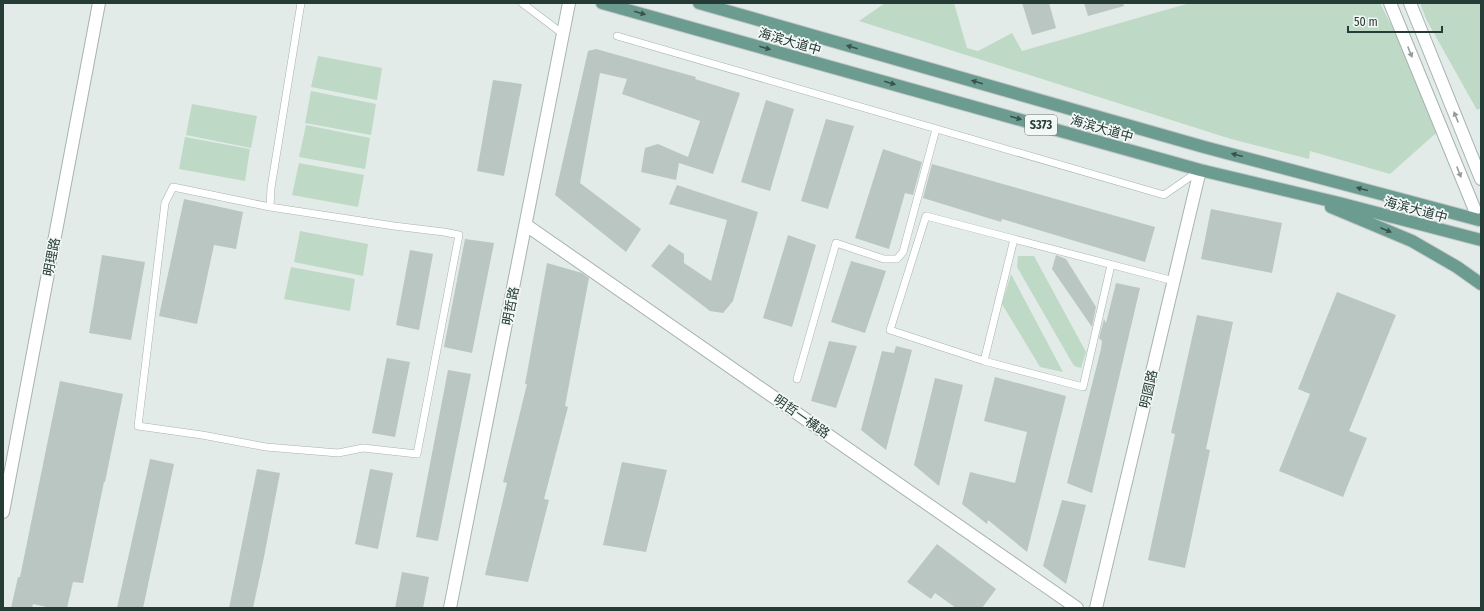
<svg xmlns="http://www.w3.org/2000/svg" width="1484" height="611" font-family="'Fira Sans Condensed','Noto Sans SC',sans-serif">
	<rect width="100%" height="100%" fill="#e3ebe8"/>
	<path fill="#bedac6" d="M 885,3 L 954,3 L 967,48 L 978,51 L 1012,33 L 1022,51 L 1190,3 L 1380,3 L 1443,127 L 1390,174 L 1310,151 L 1309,159 L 1231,139 L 859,21 Z
		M 1420,3 L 1481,3 L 1481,108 L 1477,110 L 1427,21 Z
		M 318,56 L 382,68 L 377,100 L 311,87 Z
		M 311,91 L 376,104 L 371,135 L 305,123 Z
		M 192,104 L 257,116 L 251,148 L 186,135 Z
		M 306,125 L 370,138 L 365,169 L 299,157 Z
		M 185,137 L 250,149 L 245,181 L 179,169 Z
		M 299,163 L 364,175 L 358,207 L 292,195 Z
		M 300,231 L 368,244 L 363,276 L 294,262 Z
		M 1018,256 L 1034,256 L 1086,352 L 1081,368 L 1074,366 L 1017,267 Z
		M 291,267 L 355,279 L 350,311 L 284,299 Z
		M 1011,274 L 1063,372 L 1040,367 L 1002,304 Z"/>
	<path fill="#b9c6c1" d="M 1022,3 L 1049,3 L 1056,28 L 1032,35 Z
		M 1084,3 L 1123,3 L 1124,6 L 1088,16 Z
		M 596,49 L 696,77 L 695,79 L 740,93 L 713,174 L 679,163 L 676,180 L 641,172 L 645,148 L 658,144 L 688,157 L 700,121 L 622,94 L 627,79 L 600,73 L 580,183 L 641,229 L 626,252 L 555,195 L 588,51 Z
		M 493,80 L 522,84 L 504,176 L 477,171 Z
		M 766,100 L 794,109 L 770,191 L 741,182 Z
		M 826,119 L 854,126 L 828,209 L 801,201 Z
		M 883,149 L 922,162 L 913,195 L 905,193 L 889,249 L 855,238 Z
		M 932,164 L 1155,227 L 1145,262 L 1002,219 L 1001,222 L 923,198 Z
		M 677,185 L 758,212 L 733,301 L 723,313 L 710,311 L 651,266 L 669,244 L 684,254 L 684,263 L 711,281 L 727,220 L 669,204 Z
		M 184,199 L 243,212 L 236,249 L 214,245 L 197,324 L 159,316 Z
		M 1211,209 L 1282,223 L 1272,273 L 1201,259 Z
		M 788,235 L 816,245 L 792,327 L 763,318 Z
		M 465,239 L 494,243 L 472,353 L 444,347 Z
		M 410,250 L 433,254 L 419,330 L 396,325 Z
		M 102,255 L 145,262 L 131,340 L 89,333 Z
		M 1056,255 L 1066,259 L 1096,307 L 1092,327 L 1052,269 Z
		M 851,261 L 886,271 L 865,333 L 831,322 Z
		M 547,263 L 582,273 L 589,278 L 565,406 L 568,407 L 544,499 L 549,500 L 528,582 L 485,575 L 507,483 L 503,482 L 527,384 L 525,384 Z
		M 1116,283 L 1140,288 L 1092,493 L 1067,483 L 1101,349 L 1102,341 L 1099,338 L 1104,319 L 1106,323 Z
		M 1337,292 L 1396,315 L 1349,431 L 1367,438 L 1343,497 L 1279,471 L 1310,394 L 1298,389 Z
		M 1197,315 L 1233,322 L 1206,449 L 1210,450 L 1185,568 L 1148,560 L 1175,434 L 1171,433 Z
		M 829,341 L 857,346 L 836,408 L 811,401 Z
		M 896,346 L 912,350 L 886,450 L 861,430 L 882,351 L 894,353 Z
		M 387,358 L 410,362 L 395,437 L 372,433 Z
		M 448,370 L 471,374 L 438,541 L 416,537 Z
		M 995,377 L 1066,396 L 1027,552 L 988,520 L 987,524 L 962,504 L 970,472 L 1015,483 L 1027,432 L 984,421 Z
		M 935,378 L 963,385 L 939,486 L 914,465 Z
		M 60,381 L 123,394 L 105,482 L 104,482 L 83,583 L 73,582 L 67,608 L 51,608 L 33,604 L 32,608 L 11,608 L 18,577 L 20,577 Z
		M 150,459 L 174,464 L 143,608 L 117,608 Z
		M 622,462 L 667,470 L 646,552 L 603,545 Z
		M 257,469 L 280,473 L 264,557 L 253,608 L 229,608 Z
		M 370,469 L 393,473 L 378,549 L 355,544 Z
		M 1062,500 L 1086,505 L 1066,584 L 1043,566 Z
		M 937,544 L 996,589 L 982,608 L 956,608 L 935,593 L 931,599 L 907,582 Z
		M 402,572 L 429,577 L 423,608 L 395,608 Z"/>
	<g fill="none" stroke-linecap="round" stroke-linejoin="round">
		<defs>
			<path id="service" d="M 522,3 L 563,34
				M 617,36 L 1164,195 L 1200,170
				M 270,207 L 173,187 L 165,203 L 138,426 L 202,435 L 266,447 L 338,453 L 363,448 L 417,454 L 459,235 L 444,232 L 394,226 L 270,207 L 271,188 L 301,3
				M 1111,265 L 1083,387 L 984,361 L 1014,239 L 1174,281
				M 984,361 L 890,330 L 926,216 L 1014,239
				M 797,379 L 836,243 L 884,259 L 897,259 L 903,252 L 936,129"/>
			<path id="minor" d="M 1390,3 L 1479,220
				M 1410,3 L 1481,179
				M 526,225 L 1077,608
				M 3,512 L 99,3
				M 450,608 L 569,3
				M 1096,608 L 1200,170"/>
			<path id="primary" d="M 602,3 L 1200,170 L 1339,203 L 1481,240
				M 699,3 L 1204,147 L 1479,220 L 1481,219
				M 1331,207 L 1412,241 L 1457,267 L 1481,284"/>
		</defs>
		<use href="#service" stroke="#a6b3af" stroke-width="8"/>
		<use href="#minor" stroke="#a6b3af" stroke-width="14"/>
		<use href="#primary" stroke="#c2c8c6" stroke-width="14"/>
		<use href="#service" stroke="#fff" stroke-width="7"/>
		<use href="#minor" stroke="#fff" stroke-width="12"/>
		<use href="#primary" stroke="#6c9c90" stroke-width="12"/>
	</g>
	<defs><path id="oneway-solid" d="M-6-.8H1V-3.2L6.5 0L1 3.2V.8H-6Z"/></defs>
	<g fill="#37534c">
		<use href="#oneway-solid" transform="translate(640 13) rotate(16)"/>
		<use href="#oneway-solid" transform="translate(852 47) rotate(-164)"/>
		<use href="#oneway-solid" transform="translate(765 48) rotate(16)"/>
		<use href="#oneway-solid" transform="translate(977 82) rotate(-164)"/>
		<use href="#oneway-solid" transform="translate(890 83) rotate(16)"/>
		<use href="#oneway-solid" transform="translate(1016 118) rotate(16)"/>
		<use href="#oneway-solid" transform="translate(1237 155) rotate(-165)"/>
		<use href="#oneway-solid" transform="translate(1362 189) rotate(-165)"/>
		<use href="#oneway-solid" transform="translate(1386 230) rotate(23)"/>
	</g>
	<g fill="#929d9a">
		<use href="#oneway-solid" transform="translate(1410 52) rotate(68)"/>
		<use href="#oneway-solid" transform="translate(1456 117) rotate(-112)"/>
		<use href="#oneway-solid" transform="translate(1459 172) rotate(68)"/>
	</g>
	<g text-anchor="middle" stroke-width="3.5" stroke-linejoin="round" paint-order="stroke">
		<rect fill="#f3f8f6" stroke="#63746f" stroke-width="1" x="1025" y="115" width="32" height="20" rx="3"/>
		<g font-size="12" font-weight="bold" fill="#253b35">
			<text x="1041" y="129">S373</text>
		</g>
		<g font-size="13" fill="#253b35" stroke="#f3f8f6">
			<text transform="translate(790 41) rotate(16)" y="5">海滨大道中</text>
			<text transform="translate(1102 128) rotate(16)" y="5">海滨大道中</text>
			<text transform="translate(1416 209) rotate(15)" y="5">海滨大道中</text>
			<text transform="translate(51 257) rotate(-79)" y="5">明理路</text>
			<text transform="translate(510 306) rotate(-79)" y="5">明哲路</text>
			<text transform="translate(1148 389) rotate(-77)" y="5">明圆路</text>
			<text transform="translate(802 416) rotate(35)" y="5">明哲一横路</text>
		</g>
	</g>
	<rect width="1484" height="611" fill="none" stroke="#253b35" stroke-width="8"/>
	<path d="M1348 26v6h94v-6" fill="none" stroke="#253b35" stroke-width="2"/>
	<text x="1354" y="26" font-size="12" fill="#253b35" stroke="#f3f8f6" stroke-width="3" paint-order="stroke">50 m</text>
</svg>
